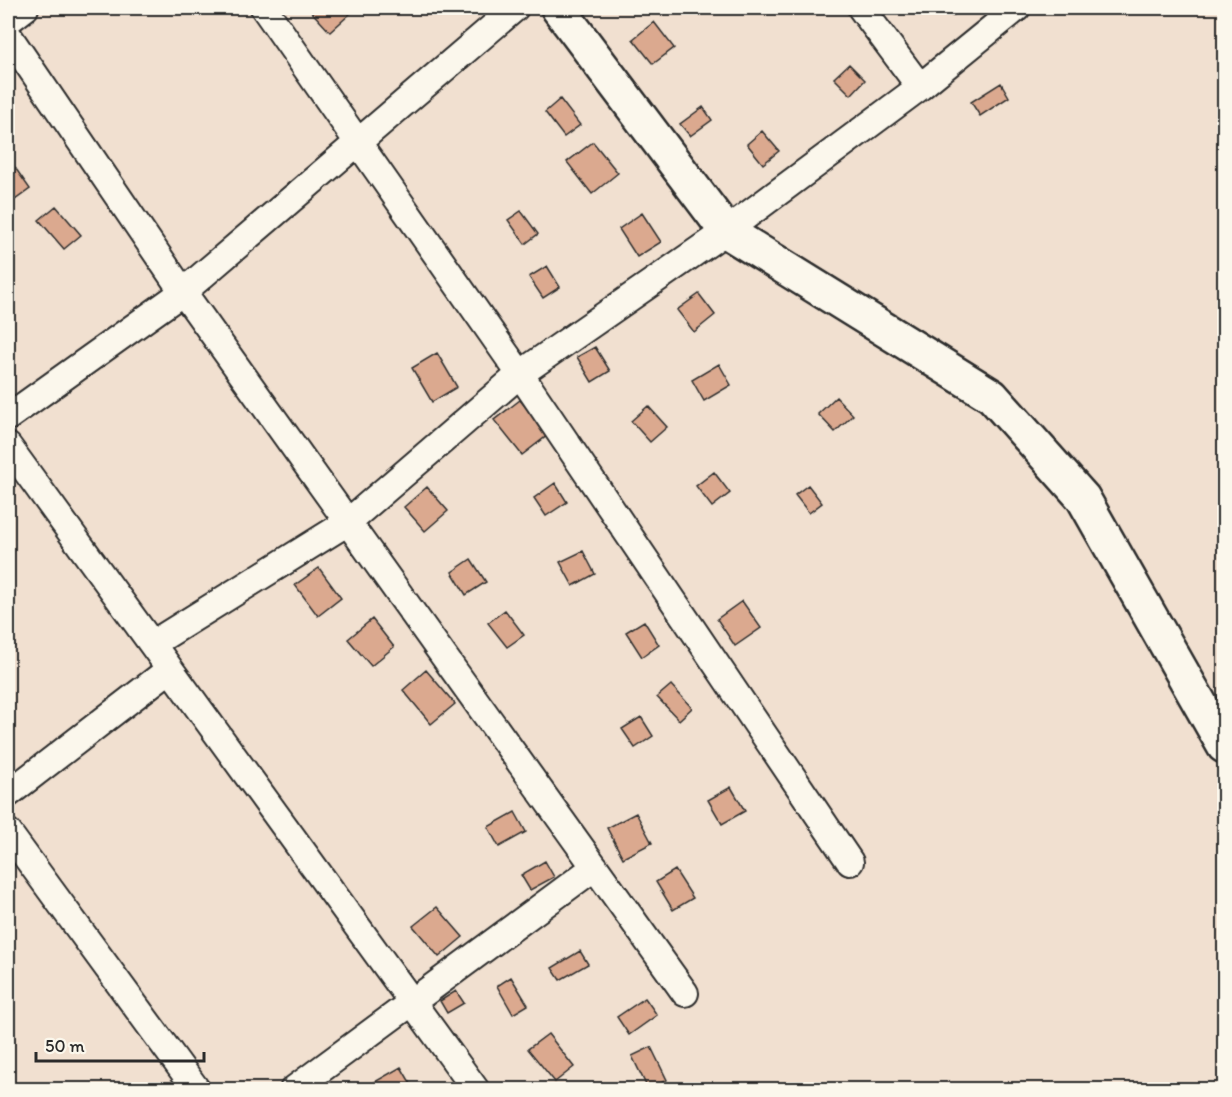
<svg xmlns="http://www.w3.org/2000/svg" width="1232" height="1097" font-family="Itim,sans-serif">
	<rect width="100%" height="100%" fill="#f1e0d0"/>
	<filter id="ink" filterUnits="userSpaceOnUse"><feTurbulence type="fractalNoise" baseFrequency=".0167" numOctaves="2"/><feDisplacementMap in="SourceGraphic" scale="12" xChannelSelector="R" yChannelSelector="G"/><feConvolveMatrix kernelMatrix="1 2 1 2 8 2 1 2 1" color-interpolation-filters="sRGB"/></filter>
	<g filter="url(#ink)">
		<path fill="#dba98f" stroke="#2b2b2b" stroke-width="1.5" d="M 308,8 L 346,8 L 351,13 L 330,32 Z
			M 445,8 L 460,8 L 452,15 Z
			M 946,8 L 964,8 L 952,16 Z
			M 654,22 L 674,48 L 653,64 L 633,39 Z
			M 849,64 L 865,80 L 851,95 L 834,78 Z
			M 1001,83 L 1009,97 L 980,116 L 971,102 Z
			M 560,99 L 580,125 L 564,137 L 545,112 Z
			M 703,107 L 712,120 L 690,136 L 680,124 Z
			M 762,131 L 779,151 L 763,164 L 747,144 Z
			M 593,142 L 618,173 L 592,194 L 567,162 Z
			M 9,159 L 30,189 L 8,205 L 8,160 Z
			M 56,206 L 81,235 L 64,249 L 39,220 Z
			M 521,211 L 538,234 L 525,244 L 508,220 Z
			M 642,213 L 661,242 L 637,257 L 619,229 Z
			M 547,266 L 560,287 L 543,298 L 529,277 Z
			M 699,294 L 715,315 L 694,332 L 677,310 Z
			M 595,347 L 610,371 L 592,382 L 577,357 Z
			M 437,353 L 457,387 L 432,402 L 412,368 Z
			M 719,364 L 731,385 L 704,401 L 692,380 Z
			M 836,397 L 853,415 L 835,432 L 818,414 Z
			M 520,400 L 548,435 L 522,455 L 494,420 Z
			M 648,406 L 667,427 L 650,442 L 631,421 Z
			M 714,472 L 730,493 L 712,507 L 696,486 Z
			M 555,483 L 567,502 L 546,516 L 534,498 Z
			M 808,485 L 822,503 L 809,513 L 795,495 Z
			M 427,487 L 448,511 L 425,531 L 404,507 Z
			M 583,551 L 595,574 L 573,586 L 560,562 Z
			M 471,559 L 486,582 L 466,595 L 452,572 Z
			M 319,568 L 341,598 L 318,616 L 295,585 Z
			M 742,601 L 761,628 L 735,646 L 717,619 Z
			M 505,610 L 524,635 L 507,647 L 488,623 Z
			M 372,619 L 394,647 L 371,666 L 348,639 Z
			M 644,621 L 659,645 L 642,657 L 626,632 Z
			M 426,670 L 455,704 L 431,724 L 403,690 Z
			M 671,685 L 692,708 L 679,720 L 657,697 Z
			M 641,717 L 653,736 L 635,748 L 622,729 Z
			M 731,787 L 745,811 L 722,824 L 708,800 Z
			M 515,812 L 526,832 L 499,847 L 488,827 Z
			M 636,813 L 652,843 L 623,858 L 607,828 Z
			M 545,861 L 554,877 L 530,890 L 521,875 Z
			M 675,870 L 693,898 L 673,910 L 656,882 Z
			M 437,907 L 463,937 L 439,957 L 413,926 Z
			M 580,951 L 588,964 L 560,980 L 552,968 Z
			M 511,977 L 528,1005 L 513,1014 L 497,986 Z
			M 456,991 L 464,1003 L 447,1013 L 440,1001 Z
			M 645,998 L 657,1015 L 629,1035 L 617,1017 Z
			M 548,1034 L 574,1067 L 555,1082 L 528,1049 Z
			M 651,1047 L 667,1080 L 648,1089 L 632,1056 Z
			M 401,1067 L 414,1089 L 376,1090 L 373,1083 Z"/>
		<g fill="none" stroke-linecap="round" stroke-linejoin="round">
			<defs>
				<path id="minor" d="M 264,8 L 520,374 L 850,862
					M 861,8 L 920,87
					M 8,21 L 25,8
					M 8,35 L 183,292 L 685,993
					M 8,417 L 183,292 L 515,8
					M 8,446 L 476,1090
					M 152,644 L 348,522 L 520,374 L 726,231 L 920,87 L 1017,8
					M 8,794 L 170,669
					M 8,832 L 197,1090
					M 293,1090 L 595,867"/>
				<path id="primary" d="M 558,8 L 726,231 L 992,396 L 1083,498 L 1224,746"/>
			</defs>
			<use href="#minor" stroke="#2b2b2b" stroke-width="30"/>
			<use href="#primary" stroke="#2b2b2b" stroke-width="38"/>
			<use href="#minor" stroke="#fbf7ec" stroke-width="26"/>
			<use href="#primary" stroke="#fbf7ec" stroke-width="33"/>
		</g>
	</g>
	<rect width="1232" height="1097" fill="none" stroke="#fbf7ec" stroke-width="30"/>
	<rect x="15" y="15" width="1202" height="1067" fill="none" stroke="#2b2b2b" stroke-width="2" filter="url(#ink)"/>
	<path d="M36 1052v9h168v-9" fill="none" stroke="#2b2b2b" stroke-width="3"/>
	<text x="45" y="1052" font-size="18" fill="#2b2b2b" stroke="#fbf7ec" stroke-width="4.5" paint-order="stroke">50 m</text>
</svg>
